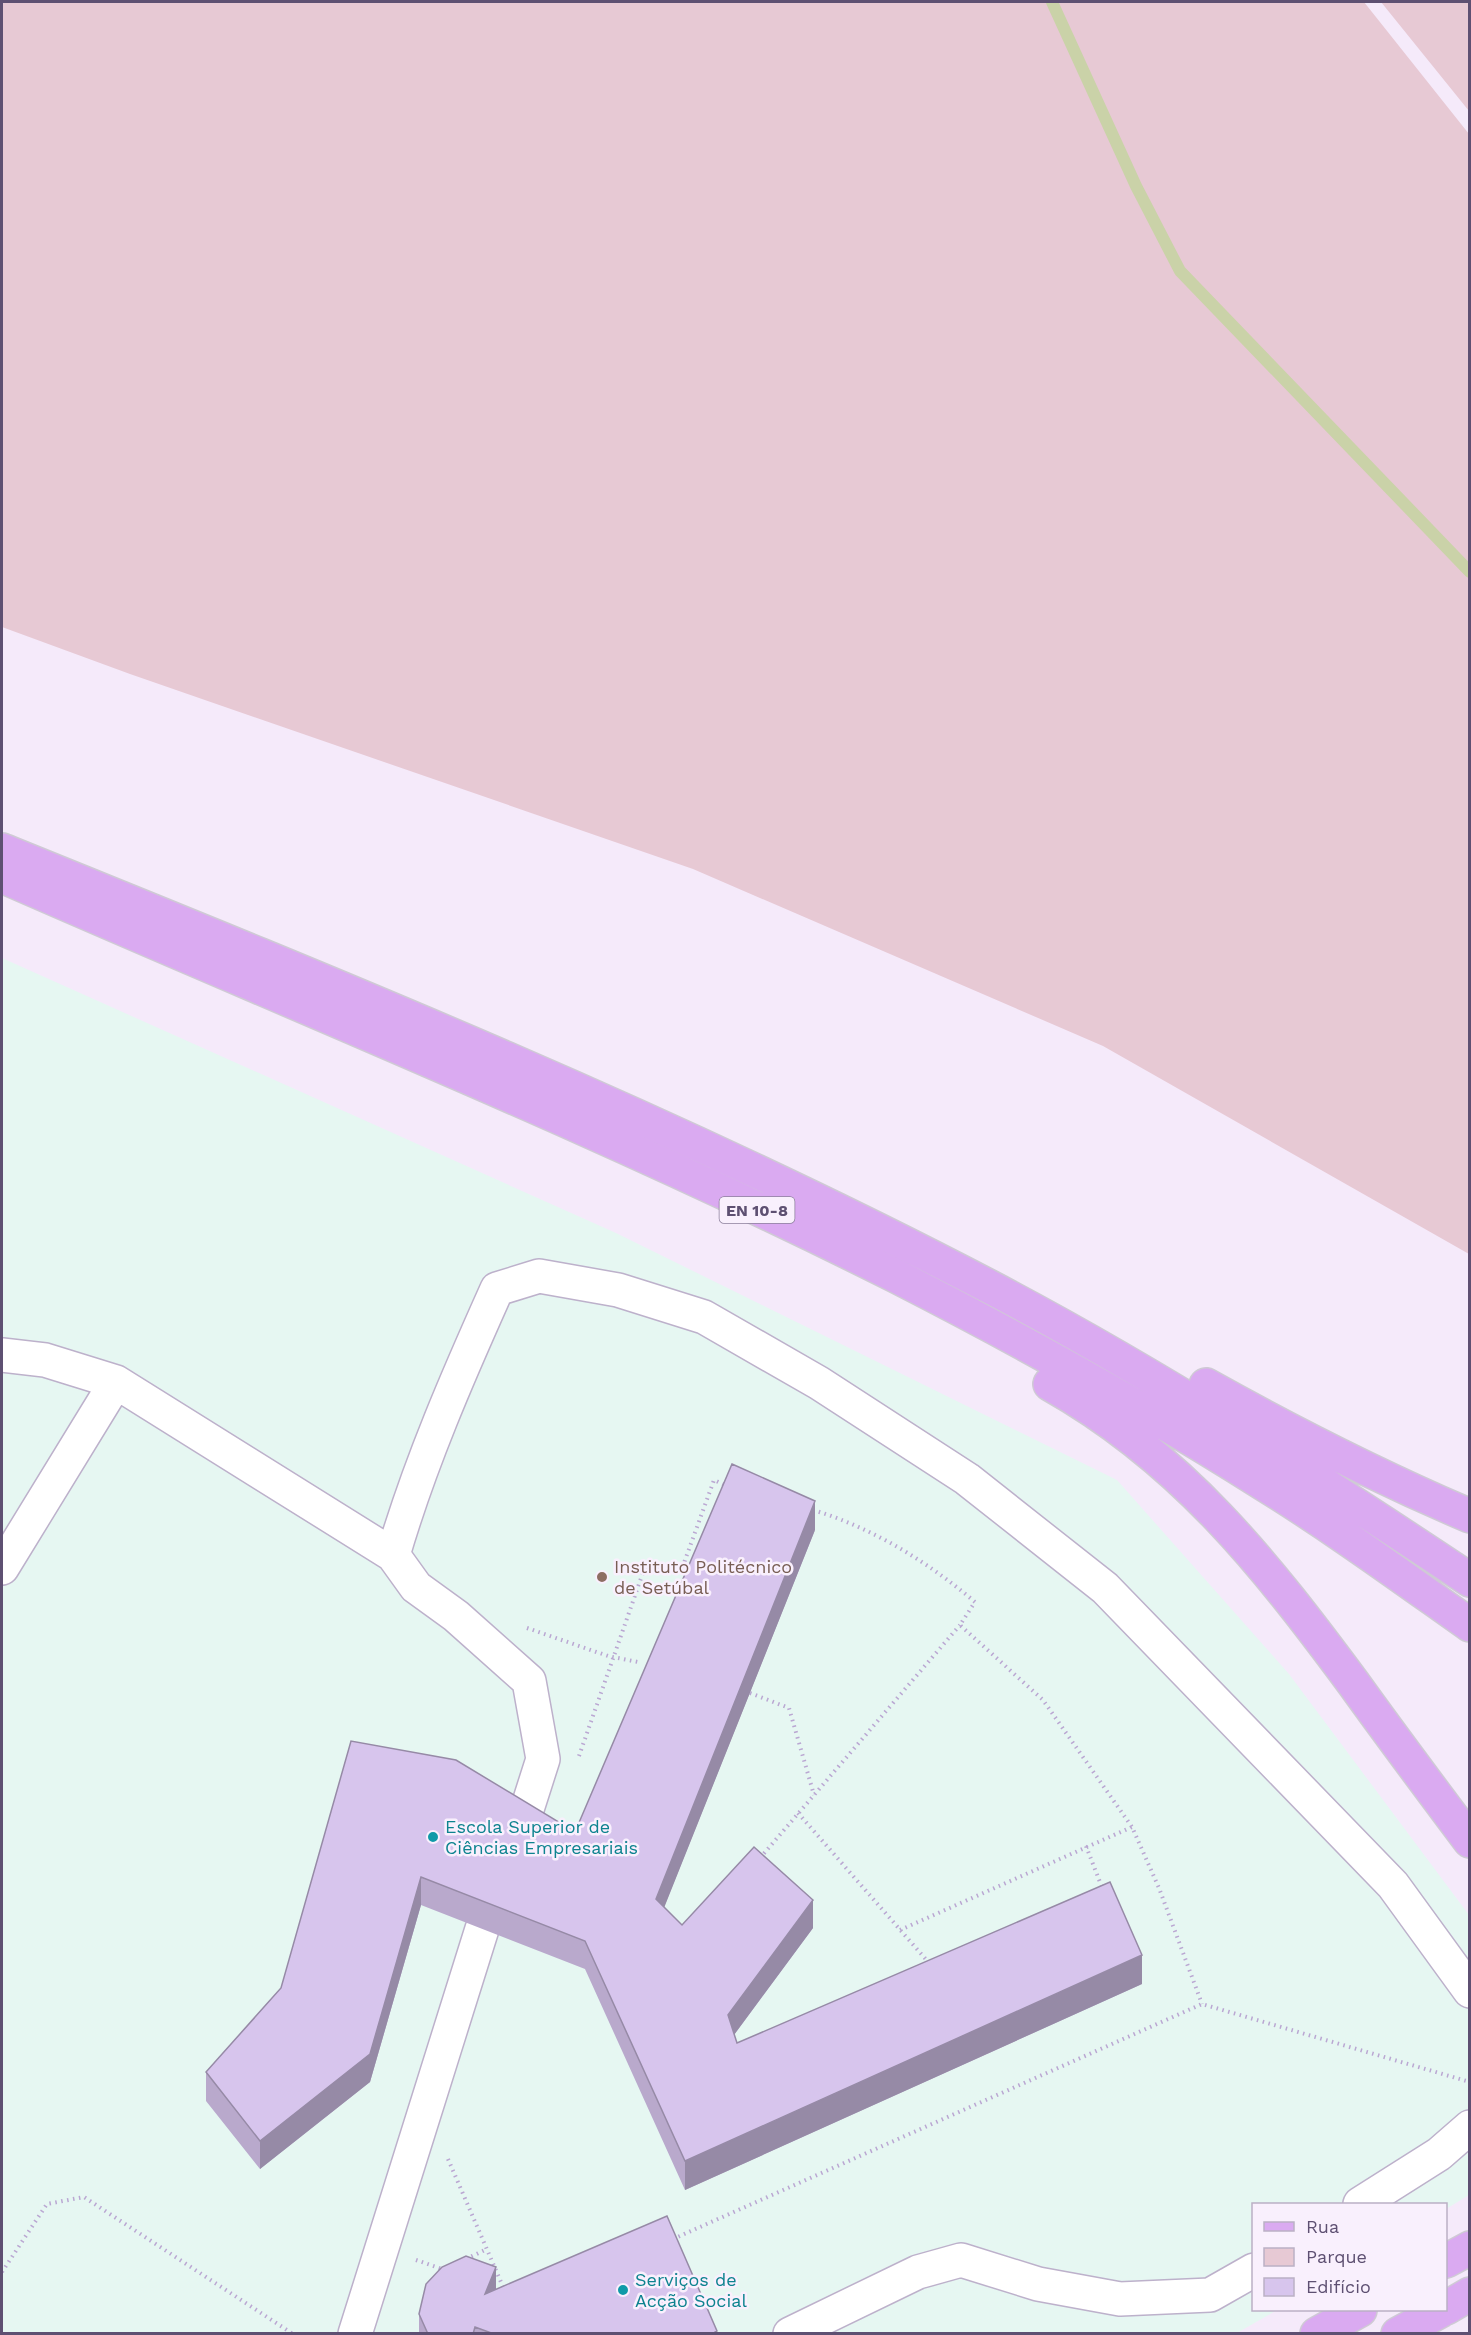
<svg xmlns="http://www.w3.org/2000/svg" width="1471" height="2335" font-family="'Work Sans',sans-serif">
	<rect width="100%" height="100%" fill="#f5eafa"/>
	<path fill="#e6f7f2" d="M 2,958 L 616,1233 L 1117,1480 L 1289,1674 L 1469,1915 L 1469,2195 L 1446,2209 L 1446,2204 L 1254,2204 L 1254,2310 L 1277,2310 L 1237,2333 L 2,2334 Z"/>
	<path fill="#e7c9d4" d="M 2,2 L 1364,2 L 1469,134 L 1469,1254 L 1103,1046 L 693,869 L 130,674 L 2,627 Z
		M 1381,2 L 1469,2 L 1469,111 Z"/>
	<g fill="none" stroke-linecap="round" stroke-linejoin="round">
		<path stroke="#cad2a8" stroke-width="12" d="M 1052,2 L 1136,186 L 1180,271 L 1470,572"/>
		<defs>
			<path id="minor" d="M 2,1355 L 45,1360 L 116,1382 L 393,1555
				M 2,1568 L 116,1382
				M 521,1828 L 543,1759 L 529,1681 L 456,1616 L 416,1587 L 393,1555 C 420,1463 458,1376 497,1289 L 539,1276 L 618,1290 L 704,1317 L 819,1383 L 967,1479 L 1105,1588 L 1393,1885 L 1470,1991
				M 1360,2204 L 1439,2154 L 1470,2127
				M 355,2334 L 482,1929
				M 790,2334 L 918,2272 L 961,2260 L 1038,2284 L 1120,2299 L 1210,2295 L 1254,2270"/>
			<path id="major" d="M 2,850 C 336,985 671,1120 990,1287 C 1156,1374 1314,1476 1470,1580
				M 2,876 C 300,1007 604,1129 896,1276 C 1021,1340 1146,1409 1264,1484 C 1335,1528 1402,1577 1470,1625
				M 1050,1384 C 1183,1459 1265,1564 1354,1684 C 1392,1737 1431,1789 1470,1841
				M 1206,1385 C 1292,1433 1379,1477 1470,1516
				M 1446,2261 L 1470,2248
				M 1446,2308 L 1470,2294
				M 1317,2334 L 1360,2310
				M 1398,2334 L 1442,2310"/>
		</defs>
		<use href="#minor" stroke="#bdb1cb" stroke-width="36"/>
		<use href="#major" stroke="#cfcad5" stroke-width="36"/>
		<path stroke="#baa7d2" stroke-width="4" stroke-dasharray="1.5 4.5" stroke-linecap="butt" d="M 813,1510 C 873,1528 928,1562 975,1602 L 960,1625 L 1043,1700 L 1132,1827 L 1159,1888 L 1202,2004
			M 527,1628 L 608,1656 L 638,1662
			M 750,1693 L 789,1708 L 814,1795
			M 579,1756 L 646,1564 L 680,1574 L 714,1480 L 727,1486
			M 798,1813 L 930,1964
			M 1086,1846 L 1103,1890
			M 760,1858 L 960,1625
			M 900,1930 L 1132,1827
			M 448,2159 L 504,2289
			M 673,2239 L 1202,2004 L 1470,2082
			M 466,2259 L 487,2249
			M 416,2260 L 442,2269 L 445,2268
			M 2,2272 L 47,2204 L 84,2197 L 293,2334"/>
		<use href="#minor" stroke="#fff" stroke-width="33"/>
		<use href="#major" stroke="#daaaf1" stroke-width="33"/>
	</g>
	<path fill="#b9a9cc" d="M 815,1530 L 664,1907 L 682,1925 L 813,1928 L 734,2035 L 737,2043 L 1142,1984 L 685,2190 L 585,1969 L 421,1905 L 370,2082 L 260,2169 L 206,2101 L 206,2072 L 281,1988 L 351,1741 L 575,1832 Z
		M 496,2289 L 717,2334 L 419,2334 L 419,2314 Z"/>
	<path fill="#968aa6" d="M 815,1501 L 815,1530 L 656,1928 L 656,1899 Z
		M 421,1877 L 421,1905 L 370,2082 L 260,2169 L 260,2141 Z
		M 813,1900 L 813,1928 L 728,2043 L 728,2015 Z
		M 1142,1955 L 1142,1984 L 685,2190 L 685,2161 Z
		M 496,2267 L 496,2295 L 485,2294 Z"/>
	<path fill="#d7c5ed" stroke="#968aa6" stroke-width="1.5" d="M 732,1464 L 815,1501 L 656,1899 L 682,1925 L 754,1847 L 813,1900 L 728,2015 L 737,2043 L 1110,1882 L 1142,1955 L 685,2161 L 585,1941 L 421,1877 L 370,2054 L 260,2141 L 206,2072 L 281,1988 L 351,1741 L 456,1760 L 575,1832 Z
		M 667,2216 L 717,2331 L 712,2334 L 494,2334 L 475,2327 L 473,2334 L 428,2334 L 419,2314 L 426,2284 L 442,2267 L 466,2256 L 496,2267 L 485,2294 Z"/>
	<circle fill="#8d6e63" stroke="#f9f0fd" stroke-width="2" cx="602" cy="1577" r="6"/>
	<g fill="#0f9aa8" stroke="#f9f0fd" stroke-width="2">
		<circle cx="433" cy="1837" r="6"/>
		<circle cx="623" cy="2290" r="6"/>
	</g>
	<g text-anchor="middle" stroke-width="5" stroke-linejoin="round" paint-order="stroke">
		<rect fill="#f9f0fd" stroke="#8c809c" stroke-width="1.5" x="719.5" y="1197" width="75" height="26" rx="4.5"/>
		<g font-size="16" font-weight="bold" fill="#5e5072">
			<text x="757" y="1216">EN 10-8</text>
		</g>
		<g font-size="18" fill="#785e54" stroke="#f9f0fd" text-anchor="start">
			<text x="614" y="1573">Instituto Politécnico<tspan x="614" dy="21">de Setúbal</tspan></text>
		</g>
		<g font-size="18" fill="#0d838f" stroke="#f9f0fd" text-anchor="start">
			<text x="445" y="1833">Escola Superior de<tspan x="445" dy="21">Ciências Empresariais</tspan></text>
			<text x="635" y="2286">Serviços de<tspan x="635" dy="21">Acção Social</tspan></text>
		</g>
	</g>
	<rect width="1471" height="2335" fill="none" stroke="#5e5072" stroke-width="6"/>
	<rect x="1252" y="2203" width="195" height="108" fill="#f9f0fd" stroke="#bbb0c5" stroke-width="1.5"/>
	<rect x="1264" y="2222" width="30" height="9" fill="#daaaf1" stroke="#bbb0c5" stroke-width="1.5"/>
	<text x="1306" y="2233" font-size="18" fill="#5e5072">Rua</text>
	<rect x="1264" y="2248" width="30" height="18" fill="#e7c9d4" stroke="#bbb0c5" stroke-width="1.5"/>
	<text x="1306" y="2263" font-size="18" fill="#5e5072">Parque</text>
	<rect x="1264" y="2278" width="30" height="18" fill="#d7c5ed" stroke="#bbb0c5" stroke-width="1.5"/>
	<text x="1306" y="2293" font-size="18" fill="#5e5072">Edifício</text>
</svg>
